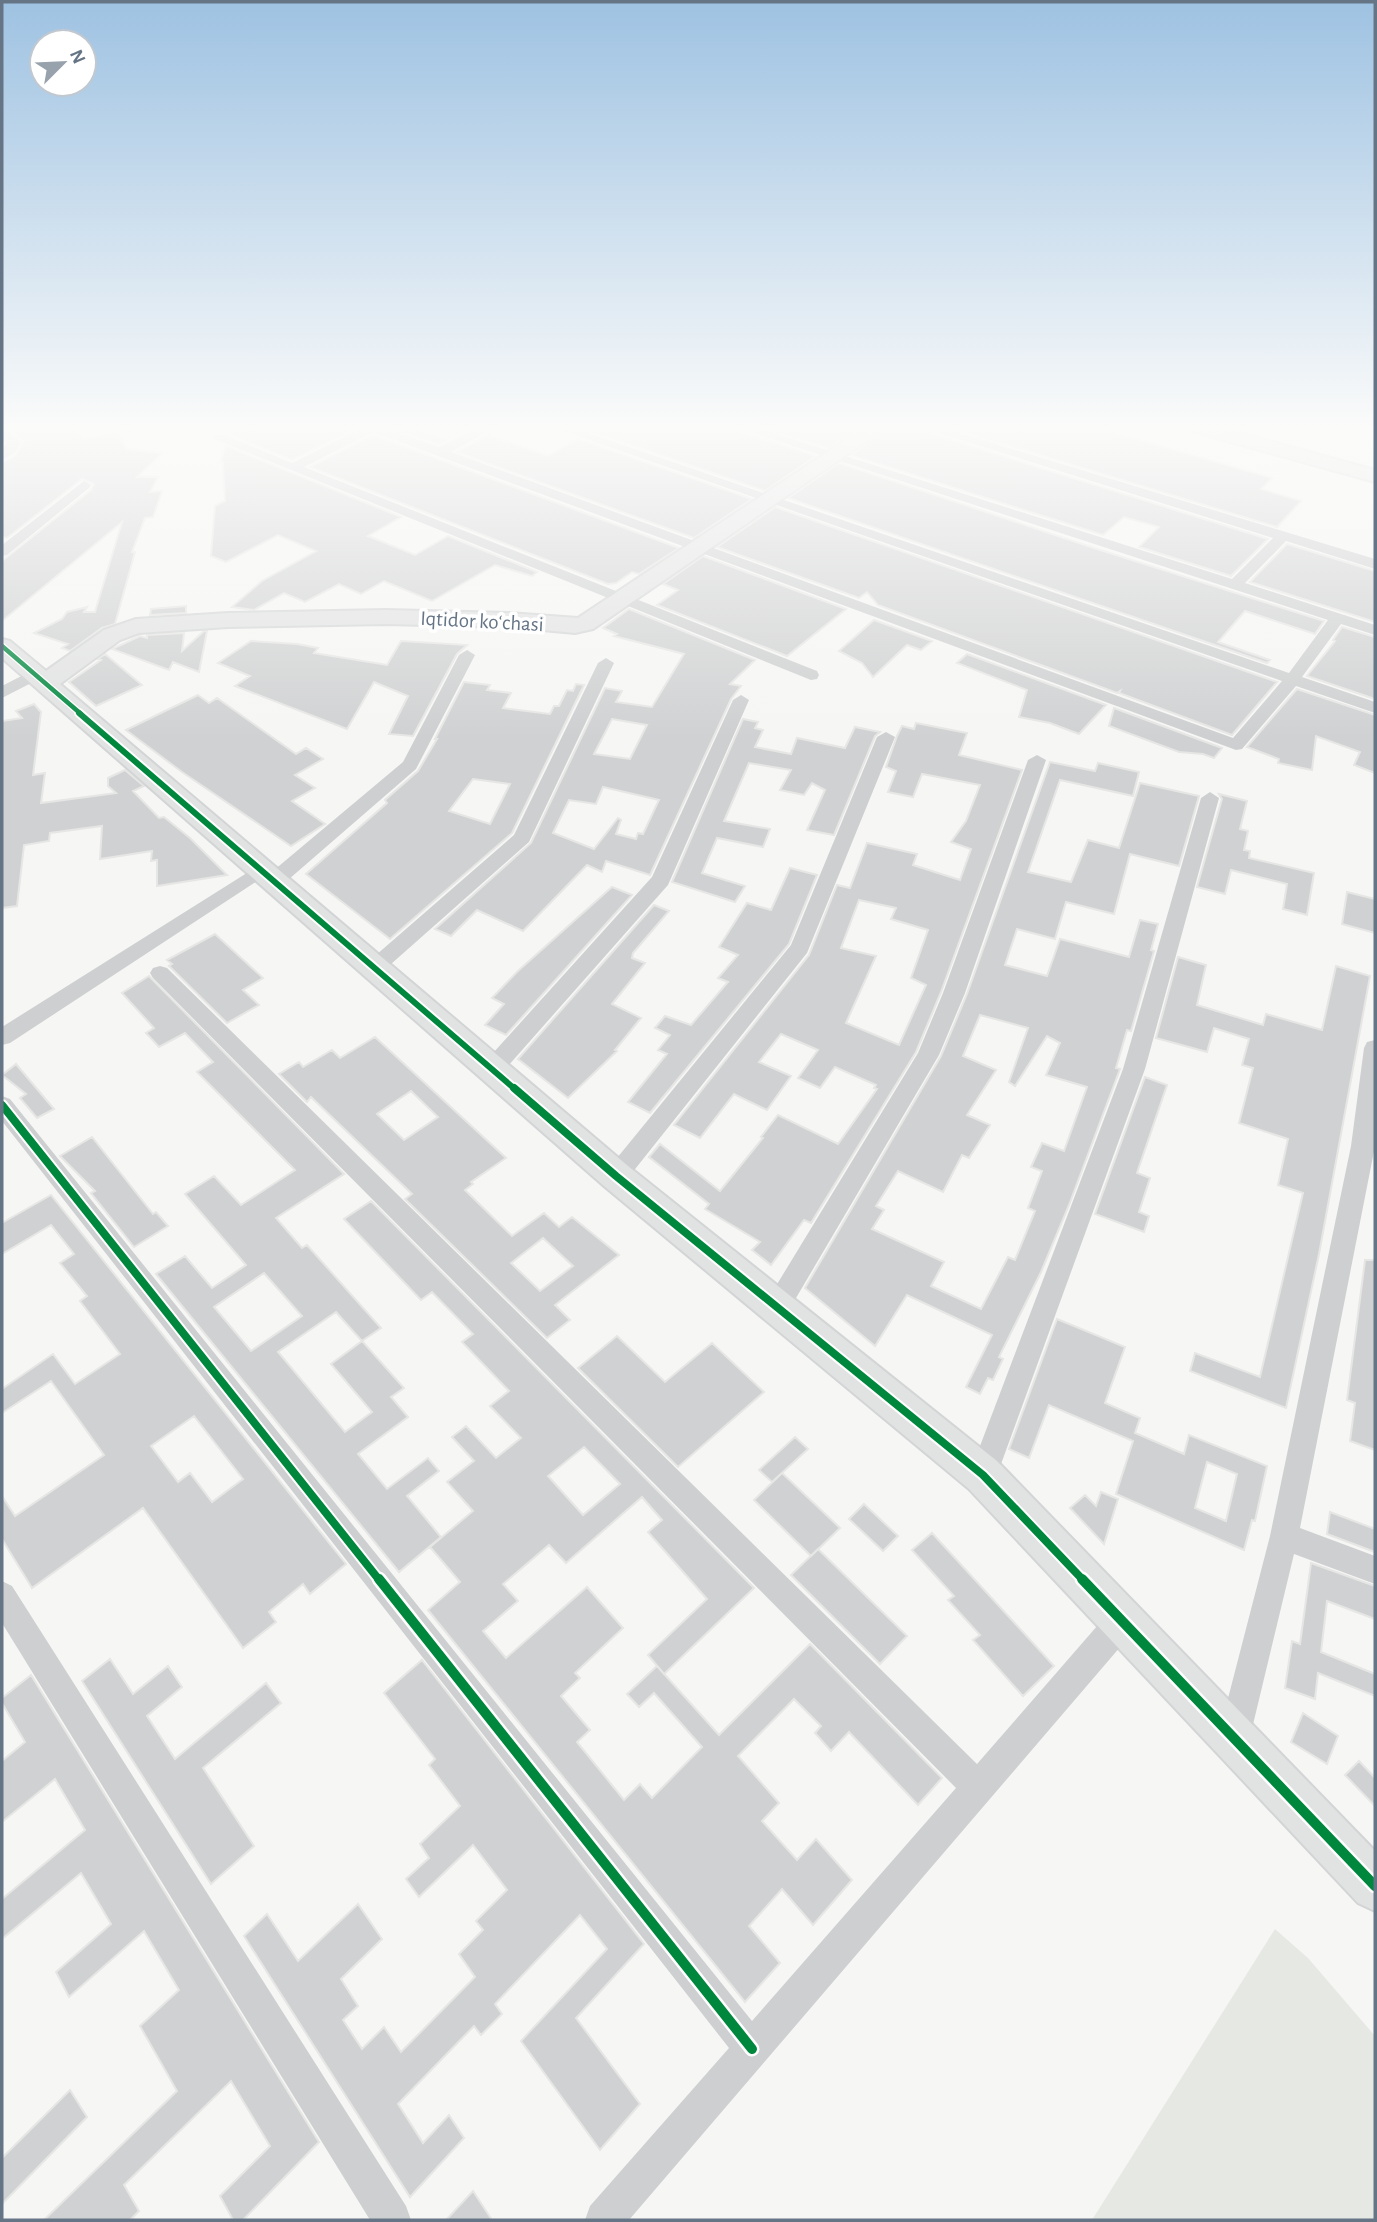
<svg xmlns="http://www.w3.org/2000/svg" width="1377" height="2222" font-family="'Alegreya Sans',sans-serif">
	<rect width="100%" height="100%" fill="#f6f6f5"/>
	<path fill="#e6e9e3" d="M 1275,1929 L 1308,1958 L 1375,2036 L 1375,2220 L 1092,2220 Z"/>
	<path fill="#d0d1d2" stroke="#e6e6e5" stroke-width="2" fill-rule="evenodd" d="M 6,427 L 77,427 L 82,439 L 118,432 L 126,449 L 162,453 L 137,477 L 158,477 L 150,492 L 162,491 L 153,517 L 145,518 L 132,552 L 135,552 L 115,624 L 102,628 L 70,651 L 62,648 L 68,644 L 34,633 L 62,619 L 67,612 L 87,607 L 84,612 L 95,612 L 122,522 L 2,621 L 2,561 L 91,490 L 94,484 L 82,479 L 7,538 L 2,537 L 2,463 L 16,455 L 24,441 Z
		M 232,427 L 359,427 L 292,460 L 230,434 Z
		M 389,427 L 410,427 L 447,440 L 439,444 Z
		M 600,427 L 732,427 L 734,430 L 816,456 L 765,491 L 591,431 Z
		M 761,427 L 861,427 L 829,448 Z
		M 889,427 L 917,427 L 919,430 L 1268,539 L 1231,576 L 1139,547 L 1159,527 L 1124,517 L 1103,535 L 851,455 Z
		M 948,427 L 1094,427 L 1272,478 L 1261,489 L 1301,501 L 1277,527 Z
		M 373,435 L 679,548 L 639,574 L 632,572 L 616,583 L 608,584 L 310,467 Z
		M 488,435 L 548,456 L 578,439 L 752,499 L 694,538 L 457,452 Z
		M 226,446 L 401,517 L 368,536 L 415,555 L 448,536 L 537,572 L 532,576 L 495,565 L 432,601 L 384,581 L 361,594 L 339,584 L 305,602 L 284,593 L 254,610 L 232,607 L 262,581 L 316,551 L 278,535 L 226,562 L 211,556 L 215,506 L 225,501 L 223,462 L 221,461 Z
		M 839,463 L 1091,547 L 1324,621 L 1315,634 L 1245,611 L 1218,642 L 1270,660 L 1267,663 L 788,498 Z
		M 775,507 L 1257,675 L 1277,682 L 1232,735 L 1119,693 L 1120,691 L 1117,693 L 878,605 L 867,592 L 859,598 L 717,547 Z
		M 1287,544 L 1375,571 L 1375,622 L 1250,582 Z
		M 703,556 L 846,609 L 787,656 L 657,605 L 678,590 L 663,584 Z
		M 186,606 L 186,613 L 150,615 L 151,609 Z
		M 629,609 L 755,660 L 730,684 L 741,686 L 731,699 L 650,875 L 606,861 L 602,872 L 587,865 L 523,931 L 477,910 L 451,936 L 435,929 L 531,843 L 605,688 L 622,691 L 616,702 L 652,707 L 684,654 L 614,636 L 617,634 L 603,628 ZM 612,719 L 647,725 L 630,759 L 594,754 ZM 603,787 L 659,800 L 643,834 L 638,833 L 636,839 L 616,834 L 621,820 L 618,818 L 594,849 L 553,833 L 569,800 L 596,804 Z
		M 874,620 L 932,641 L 921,650 L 907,645 L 873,677 L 862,663 L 839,651 Z
		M 1342,627 L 1375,637 L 1375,699 L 1307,676 L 1335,641 L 1333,640 Z
		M 204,631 L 207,631 L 199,672 L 173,662 L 169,670 L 112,649 L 140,636 L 147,638 L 147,635 L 184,633 L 182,651 Z
		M 251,641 L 297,644 L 318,648 L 314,653 L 387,665 L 401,641 L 467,645 L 457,654 L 413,736 L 389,734 L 408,696 L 374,682 L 347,729 L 235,686 L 250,676 L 218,663 Z
		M 105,654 L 142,685 L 96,706 L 69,682 L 101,660 L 98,659 Z
		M 967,654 L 1106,705 L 1079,734 L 1050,723 L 1019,717 L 1027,690 L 957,663 Z
		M 464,682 L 490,685 L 487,690 L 511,693 L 503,708 L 550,714 L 554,706 L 559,706 L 567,690 L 573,691 L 576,684 L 584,685 L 512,833 L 390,939 L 306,874 L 387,803 L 385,800 L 418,771 L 437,739 L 435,739 ZM 473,779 L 510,784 L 490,824 L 449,811 Z
		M 1297,689 L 1375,715 L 1375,773 L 1354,765 L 1360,752 L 1316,736 L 1312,770 L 1278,763 L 1279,759 L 1247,747 Z
		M 198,695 L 209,703 L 217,698 L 296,754 L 306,748 L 323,759 L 295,775 L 315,788 L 292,801 L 325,824 L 291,846 L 182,772 L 126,730 Z
		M 34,704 L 41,712 L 33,775 L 45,773 L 41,803 L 116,793 L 108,786 L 108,778 L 125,770 L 144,786 L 133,791 L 159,818 L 164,817 L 190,838 L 227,875 L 157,886 L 157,860 L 151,861 L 152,851 L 100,859 L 102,826 L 50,833 L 49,841 L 24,845 L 17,906 L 2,908 L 2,721 L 22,718 L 16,711 Z
		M 1114,708 L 1222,748 L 1214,758 L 1203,754 L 1179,752 L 1109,726 Z
		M 743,719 L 758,722 L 755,728 L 763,730 L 755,747 L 791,754 L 797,738 L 845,748 L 855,727 L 880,732 L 875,736 L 834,835 L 807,830 L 825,790 L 812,783 L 804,795 L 780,790 L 791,770 L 749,763 L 724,821 L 770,829 L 763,847 L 717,838 L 702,873 L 745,886 L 735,902 L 672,882 Z
		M 916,723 L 967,733 L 959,755 L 1022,770 L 941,992 L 916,1052 L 811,1223 L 804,1220 L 771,1265 L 752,1250 L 760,1242 L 705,1209 L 709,1204 L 649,1157 L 660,1144 L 720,1191 L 763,1138 L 761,1137 L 778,1115 L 838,1144 L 877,1089 L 874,1088 L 876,1085 L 835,1067 L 820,1088 L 798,1078 L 818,1050 L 781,1034 L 759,1062 L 791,1076 L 767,1110 L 734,1094 L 700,1138 L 674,1125 L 809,955 L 837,885 L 850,888 L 867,843 L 917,854 L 913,865 L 960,880 L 971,849 L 951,842 L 966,821 L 980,785 L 922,774 L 913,797 L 888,792 L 896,771 L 886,767 L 897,736 L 902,726 L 914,729 ZM 859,900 L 896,908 L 891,919 L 928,930 L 911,978 L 926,985 L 899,1045 L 846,1023 L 876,956 L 841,948 Z
		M 1050,762 L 1095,771 L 1098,763 L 1139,772 L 1133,796 L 1060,780 L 1028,872 L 1071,882 L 1088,840 L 1119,848 L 1140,783 L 1199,796 L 1179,866 L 1130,854 L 1114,914 L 1066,902 L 1055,939 L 1017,929 L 1005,965 L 1047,976 L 1060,939 L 1129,957 L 1140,920 L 1158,924 L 1151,950 L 1154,951 L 1131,1031 L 1127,1030 L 1116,1068 L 1120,1069 L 1069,1205 L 1041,1272 L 999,1357 L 1003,1359 L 993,1380 L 988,1378 L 980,1394 L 966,1387 L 992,1335 L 907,1295 L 875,1346 L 805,1288 L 941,1056 L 967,994 ZM 980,1015 L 1028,1028 L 1009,1082 L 1015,1086 L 1047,1036 L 1060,1043 L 1046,1075 L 1087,1087 L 1064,1151 L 1042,1143 L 1031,1167 L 1042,1171 L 1028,1208 L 1035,1211 L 1015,1260 L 1008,1257 L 981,1309 L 931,1286 L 944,1262 L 872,1229 L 884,1210 L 876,1206 L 898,1171 L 943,1192 L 962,1155 L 969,1158 L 990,1125 L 967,1115 L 996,1070 L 963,1056 Z
		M 1219,794 L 1247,801 L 1240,829 L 1248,831 L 1244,850 L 1250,851 L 1249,858 L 1314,873 L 1307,915 L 1283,909 L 1287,884 L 1231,870 L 1225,894 L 1197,887 L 1222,799 Z
		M 790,868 L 817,875 L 789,944 L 650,1113 L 628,1102 L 667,1054 L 658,1050 L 670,1035 L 655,1028 L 665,1016 L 691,1025 L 728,982 L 718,978 L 738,955 L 719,947 L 747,903 L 771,910 Z
		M 612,887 L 632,895 L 506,1035 L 485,1025 L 504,1004 L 492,998 L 518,971 Z
		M 1347,892 L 1375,899 L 1375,933 L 1342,924 Z
		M 654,905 L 669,911 L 633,953 L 632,958 L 645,963 L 612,1004 L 641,1018 L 615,1050 L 617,1051 L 568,1098 L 518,1059 Z
		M 215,934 L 263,978 L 243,990 L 259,1005 L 227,1023 L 169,966 L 172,964 L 167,960 Z
		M 1178,957 L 1206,965 L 1197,1005 L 1263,1025 L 1266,1014 L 1322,1030 L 1336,966 L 1370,976 L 1319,1254 L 1286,1408 L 1190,1371 L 1195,1353 L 1260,1377 L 1303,1193 L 1278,1185 L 1288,1139 L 1239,1123 L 1253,1068 L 1242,1065 L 1249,1039 L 1214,1028 L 1207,1052 L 1156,1038 Z
		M 149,976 L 344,1174 L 276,1218 L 302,1248 L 307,1245 L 381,1328 L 362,1341 L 404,1388 L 391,1397 L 408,1417 L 358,1454 L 387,1489 L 428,1458 L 439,1471 L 407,1496 L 441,1537 L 399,1572 L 156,1274 L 185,1256 L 212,1288 L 246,1265 L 185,1194 L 214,1176 L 241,1205 L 295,1170 L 197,1072 L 213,1062 L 185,1033 L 159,1047 L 146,1033 L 154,1028 L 122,993 ZM 264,1273 L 302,1316 L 251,1351 L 214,1307 ZM 336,1312 L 362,1341 L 331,1364 L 372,1412 L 345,1432 L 278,1352 Z
		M 375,1037 L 506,1158 L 471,1182 L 473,1184 L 465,1190 L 512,1236 L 544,1213 L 559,1227 L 572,1217 L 619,1255 L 555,1305 L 570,1320 L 547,1338 L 405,1199 L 412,1194 L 311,1097 L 307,1102 L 279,1074 L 299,1062 L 303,1067 L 332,1050 L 340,1058 ZM 411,1091 L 438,1117 L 404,1140 L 377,1114 ZM 543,1238 L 573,1266 L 540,1291 L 511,1263 Z
		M 16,1064 L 48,1102 L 54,1109 L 37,1118 L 20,1098 L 26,1094 L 2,1075 Z
		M 1145,1077 L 1167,1085 L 1137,1173 L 1150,1178 L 1139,1212 L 1149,1216 L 1144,1232 L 1095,1214 Z
		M 92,1137 L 153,1214 L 156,1212 L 168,1226 L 134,1247 L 91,1193 L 95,1191 L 60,1156 Z
		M 51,1195 L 346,1564 L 310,1594 L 303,1584 L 269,1612 L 276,1622 L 243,1648 L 143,1508 L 32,1588 L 2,1539 L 2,1496 L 15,1516 L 104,1455 L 51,1381 L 2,1413 L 2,1389 L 53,1354 L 75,1384 L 120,1354 L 80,1301 L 87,1296 L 60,1263 L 74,1254 L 51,1225 L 2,1254 L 2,1223 ZM 194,1416 L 243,1479 L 212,1502 L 190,1473 L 178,1482 L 151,1446 Z
		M 371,1201 L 754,1588 L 664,1674 L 648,1655 L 707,1599 L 648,1532 L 662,1520 L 642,1497 L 566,1563 L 549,1545 L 503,1584 L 518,1601 L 483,1631 L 506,1658 L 587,1587 L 623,1628 L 575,1673 L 580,1678 L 561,1696 L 590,1730 L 577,1742 L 624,1800 L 640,1784 L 652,1798 L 702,1747 L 654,1693 L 639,1707 L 627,1694 L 657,1666 L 719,1735 L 810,1644 L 942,1778 L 918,1805 L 849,1732 L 831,1751 L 815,1733 L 821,1726 L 794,1699 L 738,1756 L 779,1803 L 762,1821 L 797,1860 L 816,1839 L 852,1880 L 813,1925 L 782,1889 L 749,1926 L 780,1963 L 745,2002 L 428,1610 L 460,1582 L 430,1547 L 473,1511 L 447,1482 L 474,1461 L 452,1437 L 466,1426 L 496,1458 L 521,1438 L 490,1406 L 509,1391 L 462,1342 L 473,1334 L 432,1292 L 421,1300 L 344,1219 ZM 584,1447 L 620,1484 L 583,1515 L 548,1476 Z
		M 1365,1260 L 1375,1260 L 1375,1450 L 1350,1441 L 1355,1403 L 1347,1400 Z
		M 1057,1319 L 1125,1347 L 1105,1403 L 1140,1418 L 1135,1433 L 1184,1454 L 1189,1435 L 1267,1466 L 1255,1521 L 1252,1520 L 1244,1550 L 1116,1494 L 1133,1441 L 1049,1405 L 1029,1458 L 1009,1449 ZM 1207,1462 L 1237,1474 L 1226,1521 L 1195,1508 Z
		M 617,1336 L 665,1382 L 712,1343 L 764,1392 L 678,1467 L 578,1368 Z
		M 795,1437 L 808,1449 L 772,1482 L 759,1470 Z
		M 782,1473 L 840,1528 L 811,1556 L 754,1500 Z
		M 1101,1492 L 1118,1499 L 1104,1544 L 1070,1508 L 1085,1495 L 1096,1506 Z
		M 864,1504 L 898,1536 L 883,1551 L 849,1519 Z
		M 1330,1512 L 1375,1529 L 1375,1552 L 1327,1534 Z
		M 932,1533 L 1054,1666 L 1023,1696 L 973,1640 L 980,1635 L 948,1600 L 954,1596 L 912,1550 Z
		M 818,1549 L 907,1636 L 880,1664 L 791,1575 Z
		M 1311,1563 L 1375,1586 L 1375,1619 L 1327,1601 L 1321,1652 L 1375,1674 L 1375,1696 L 1318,1673 L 1315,1699 L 1285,1688 L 1292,1641 L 1300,1644 Z
		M 110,1659 L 133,1694 L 168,1666 L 182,1687 L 147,1716 L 175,1759 L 266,1683 L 281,1703 L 203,1768 L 254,1846 L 211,1884 L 82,1681 Z
		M 422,1660 L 644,1944 L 576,2018 L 640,2104 L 600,2150 L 521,2041 L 607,1949 L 580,1915 L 495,2004 L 502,2014 L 481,2035 L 474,2026 L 398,2104 L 423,2143 L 449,2115 L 464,2138 L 410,2197 L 244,1936 L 267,1914 L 298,1961 L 358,1904 L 382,1939 L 341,1979 L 358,2006 L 343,2020 L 362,2049 L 384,2027 L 401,2052 L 475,1977 L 459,1954 L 483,1930 L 476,1921 L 507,1890 L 473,1845 L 419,1897 L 406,1879 L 429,1858 L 420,1844 L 460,1806 L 429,1765 L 435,1759 L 384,1693 Z
		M 31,1675 L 319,2142 L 243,2220 L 233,2220 L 220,2196 L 270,2146 L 231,2081 L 124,2185 L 139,2211 L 130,2220 L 44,2220 L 177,2091 L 140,2026 L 179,1990 L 144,1931 L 69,1997 L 56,1972 L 111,1924 L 81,1873 L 2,1939 L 2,1899 L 85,1830 L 55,1779 L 2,1822 L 2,1761 L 25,1742 L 2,1703 L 2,1698 Z
		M 1303,1713 L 1338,1736 L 1327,1764 L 1291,1742 Z
		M 1359,1761 L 1375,1778 L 1375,1806 L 1345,1775 Z
		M 70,2090 L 87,2117 L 2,2204 L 2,2158 Z
		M 473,2191 L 492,2220 L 446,2220 Z"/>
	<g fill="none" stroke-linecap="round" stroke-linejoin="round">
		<defs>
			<path id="secondary" d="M 865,427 L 887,427 L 593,629 L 575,633 L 509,627 L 386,624 L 228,627 L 139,633 L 120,640 L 60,684 L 628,1166 L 997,1461 L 1375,1851 L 1375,1911 L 1358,1903 L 969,1489 L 604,1186 L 2,658 L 2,639 L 10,641 L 46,671 L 104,630 L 136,619 L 228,613 L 386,610 L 509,613 L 578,618 Z
				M 1188,427 L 1218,427 L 1375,470 L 1375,482 L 1191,431 Z"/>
		</defs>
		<use href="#secondary" stroke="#d3d4d5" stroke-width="4"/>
		<path fill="#cecfd0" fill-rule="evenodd" d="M 2,427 L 21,442 L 15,453 L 2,460 L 2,450 L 7,443 L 2,438 Z
			M 123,427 L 135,427 L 136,428 L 129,432 L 124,431 Z
			M 364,427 L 382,427 L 439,447 L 481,427 L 496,427 L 451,452 L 1233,738 L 1282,681 L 552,427 L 571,427 L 1289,673 L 1328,620 L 735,427 L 754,427 L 1232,579 L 1273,538 L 920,427 L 940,427 L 1375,559 L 1375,569 L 1286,541 L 1245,583 L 1375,625 L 1375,635 L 1341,624 L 1302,677 L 1375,702 L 1375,713 L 1296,686 L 1242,749 L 1236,750 L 373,432 L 304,467 L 817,671 L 819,675 L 817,679 L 811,680 L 212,438 L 214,435 L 224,435 L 292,463 Z
			M 84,481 L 91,485 L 89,488 L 7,555 L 2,556 L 2,545 Z
			M 467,650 L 475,655 L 416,769 L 281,886 L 267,886 L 264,881 L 267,876 L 403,762 L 459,655 Z
			M 606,658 L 614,663 L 529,842 L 382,972 L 375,974 L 368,972 L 365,967 L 368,962 L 514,835 L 598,663 Z
			M 33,670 L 41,675 L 39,679 L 2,698 L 2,686 Z
			M 741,695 L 749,700 L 668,885 L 500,1075 L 492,1077 L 484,1075 L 481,1069 L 484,1063 L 652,877 L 733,700 Z
			M 886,732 L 895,737 L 807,953 L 624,1183 L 616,1185 L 608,1183 L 604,1176 L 608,1169 L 791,945 L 877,737 Z
			M 1037,755 L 1046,760 L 965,993 L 939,1055 L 786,1315 L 777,1318 L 768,1315 L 764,1307 L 768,1299 L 918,1053 L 943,993 L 1028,760 Z
			M 1210,792 L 1219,798 L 1145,1069 L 997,1475 L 993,1484 L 983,1488 L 973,1484 L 969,1475 L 1123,1069 L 1201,798 Z
			M 261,864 L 268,866 L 271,870 L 268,874 L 10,1043 L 2,1045 L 2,1027 Z
			M 160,966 L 167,968 L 977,1764 L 1111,1610 L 1122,1606 L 1133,1610 L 1137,1621 L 1133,1632 L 629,2220 L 585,2220 L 590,2206 L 729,2048 L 2,1121 L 2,1096 L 10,1099 L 752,2021 L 956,1788 L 153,978 L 150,973 L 153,968 Z
			M 1375,1040 L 1375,1146 L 1300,1528 L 1375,1556 L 1375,1584 L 1294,1554 L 1250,1737 L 1245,1748 L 1234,1753 L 1223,1748 L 1218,1737 L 1270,1536 L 1351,1146 L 1364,1048 L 1367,1042 Z
			M 2,1581 L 12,1586 L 406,2206 L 411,2220 L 370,2220 L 2,1623 Z"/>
		<use href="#secondary" fill="#e1e2e2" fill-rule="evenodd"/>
		<defs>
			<path id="cycleway-far3" d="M 2,646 L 81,714"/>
			<path id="cycleway-far2" d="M 79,713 L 516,1090"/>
			<path id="cycleway-far1" d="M 514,1088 L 616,1176 L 983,1475 L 1084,1581
				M 2,1105 L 380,1581"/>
			<path id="cycleway" d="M 379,1579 L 752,2049
				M 1082,1579 L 1375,1886"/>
		</defs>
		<use href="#cycleway-far3" stroke="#fff" stroke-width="7"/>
		<use href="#cycleway-far2" stroke="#fff" stroke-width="10"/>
		<use href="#cycleway-far1" stroke="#fff" stroke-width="12"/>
		<use href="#cycleway" stroke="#fff" stroke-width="15"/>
		<use href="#cycleway-far3" stroke="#00873e" stroke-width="4.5"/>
		<use href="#cycleway-far2" stroke="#00873e" stroke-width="6"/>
		<use href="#cycleway-far1" stroke="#00873e" stroke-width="8"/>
		<use href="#cycleway" stroke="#00873e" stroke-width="10"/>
	</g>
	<linearGradient id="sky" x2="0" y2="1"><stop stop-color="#9ec2e2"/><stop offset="0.58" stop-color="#fbfbfa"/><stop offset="1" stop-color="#fbfbfa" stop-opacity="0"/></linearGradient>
	<rect width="1377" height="738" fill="url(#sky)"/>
	<g text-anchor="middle" stroke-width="7" stroke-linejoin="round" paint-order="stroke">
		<g font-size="21" fill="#667586" stroke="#fff">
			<text transform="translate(482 621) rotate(3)" y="7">Iqtidor koʻchasi</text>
		</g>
	</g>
	<rect width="1377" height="2222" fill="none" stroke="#667586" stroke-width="7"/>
	<g transform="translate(63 63) rotate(66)"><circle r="33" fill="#ffffff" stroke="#c2c8cf" stroke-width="2"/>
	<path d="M0-5L12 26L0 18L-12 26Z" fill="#98a2ad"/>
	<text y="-10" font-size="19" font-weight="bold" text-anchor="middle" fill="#667586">N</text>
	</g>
</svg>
